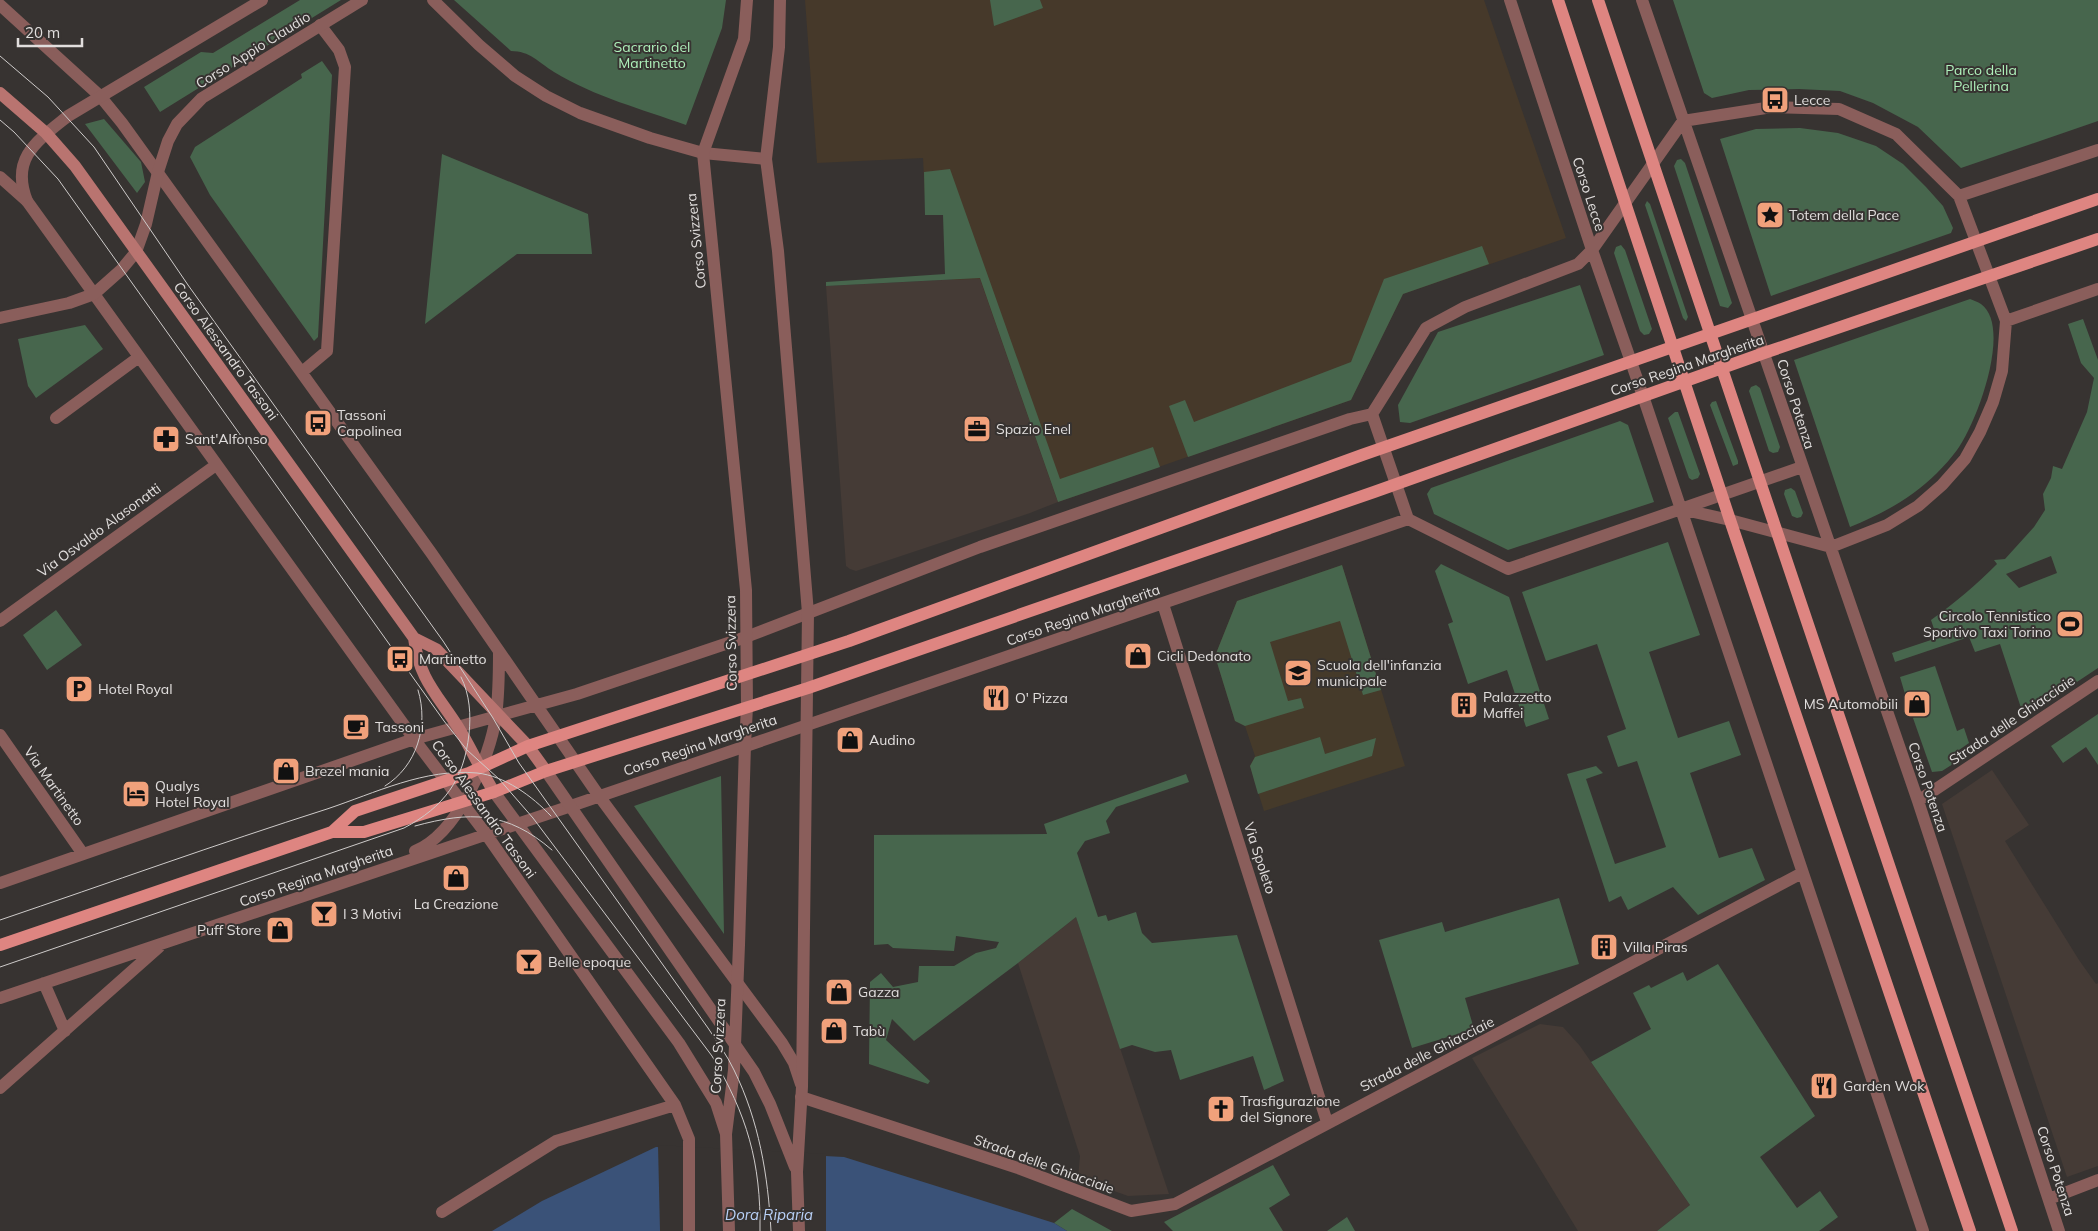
<svg xmlns="http://www.w3.org/2000/svg" width="2098" height="1231" font-family="Mulish,sans-serif">
	<rect width="100%" height="100%" fill="#373331"/>
	<path fill="#453b36" d="M 980,278 L 1058,502 L 1030,513 L 856,571 L 850,569 L 846,566 L 826,286 Z
		M 1992,770 L 2029,825 L 2005,841 L 2079,960 L 2096,984 L 2098,983 L 2098,1166 L 2067,1177 L 1942,804 Z
		M 1076,917 L 1169,1194 L 1128,1196 L 1078,1178 L 1080,1156 L 1018,963 Z
		M 1540,1024 L 1563,1027 L 1580,1046 L 1690,1205 L 1657,1231 L 1578,1231 L 1472,1058 Z"/>
	<path fill="#46392a" d="M 805,0 L 1484,0 L 1566,238 L 1403,294 L 1351,400 L 1058,502 L 980,279 L 953,280 L 949,197 L 925,197 L 923,158 L 817,163 Z"/>
	<path fill="#453a2a" d="M 1342,565 L 1405,766 L 1264,811 L 1250,766 L 1255,756 L 1245,726 L 1235,721 L 1215,656 L 1237,601 Z"/>
	<path fill="#47664d" fill-rule="evenodd" d="M 300,0 L 341,0 L 160,112 L 144,87 L 201,52 L 213,53 Z
		M 454,0 L 726,0 L 722,28 L 686,125 C 642,109 595,97 554,72 C 538,62 530,51 511,51 Z
		M 990,0 L 1040,0 L 1043,8 L 994,26 Z
		M 1673,0 L 2098,0 L 2098,121 L 1961,168 L 1918,127 L 1873,103 L 1840,91 L 1799,89 L 1749,90 L 1712,98 L 1704,93 Z
		M 322,61 L 332,75 L 318,337 L 314,341 L 210,195 L 190,157 L 195,147 L 302,78 L 301,74 Z
		M 104,119 L 141,162 L 145,182 L 137,193 L 85,124 Z
		M 1800,128 L 1838,133 L 1876,146 L 1903,164 L 1926,187 L 1943,206 L 1953,228 L 1951,233 L 1771,296 L 1720,139 L 1756,129 Z
		M 442,154 L 588,214 L 592,254 L 517,254 L 425,324 Z
		M 1681,159 L 1685,163 L 1732,303 L 1728,308 L 1720,306 L 1674,166 L 1677,160 Z
		M 950,169 L 1060,479 L 1153,447 L 1160,467 L 1058,502 L 980,278 L 826,286 L 826,282 L 945,274 L 943,215 L 925,215 L 924,172 Z
		M 1647,201 L 1650,204 L 1688,317 L 1686,321 L 1683,318 L 1645,205 Z
		M 1621,245 L 1625,250 L 1652,329 L 1649,334 L 1644,335 L 1640,331 L 1614,253 L 1616,247 Z
		M 1482,246 L 1489,264 L 1403,294 L 1351,400 L 1188,457 L 1169,406 L 1185,400 L 1194,422 L 1351,362 L 1384,279 Z
		M 1580,285 L 1604,355 L 1410,423 L 1400,422 L 1398,405 L 1438,332 Z
		M 1970,299 C 1973,300 1978,302 1981,304 C 2013,327 1976,425 1957,450 C 1951,458 1944,466 1937,473 C 1912,498 1882,514 1850,527 L 1794,360 Z
		M 2083,319 L 2098,360 L 2098,668 L 2024,717 L 2000,644 L 1975,652 L 1969,637 L 1895,662 L 1892,653 L 1937,638 L 1931,620 C 1955,603 1976,585 1997,564 L 1994,560 L 2005,559 L 2034,527 L 2045,510 L 2043,494 L 2051,478 L 2053,466 L 2062,469 L 2087,412 L 2094,378 L 2081,363 L 2068,324 ZM 2051,556 L 2057,573 L 2019,588 L 2006,574 Z
		M 85,325 L 103,349 L 36,398 L 28,386 L 18,339 Z
		M 1756,385 L 1760,388 L 1780,447 L 1778,452 L 1773,453 L 1769,451 L 1749,391 L 1751,387 Z
		M 1716,401 L 1738,461 L 1738,464 L 1733,466 L 1710,405 L 1712,402 Z
		M 1675,412 L 1678,412 L 1700,474 L 1698,478 L 1692,480 L 1689,478 L 1668,418 Z
		M 1620,421 L 1628,425 L 1654,502 L 1508,550 L 1434,514 L 1427,494 L 1431,488 Z
		M 1791,488 L 1795,491 L 1803,513 L 1801,517 L 1797,518 L 1792,516 L 1784,494 L 1785,490 Z
		M 1668,542 L 1700,635 L 1649,652 L 1678,738 L 1729,721 L 1741,755 L 1690,773 L 1719,858 L 1752,848 L 1765,880 L 1698,915 L 1673,887 L 1628,910 L 1621,896 L 1609,902 L 1567,774 L 1596,766 L 1603,773 L 1586,779 L 1615,864 L 1666,847 L 1637,761 L 1618,767 L 1607,736 L 1626,729 L 1597,644 L 1546,661 L 1522,592 Z
		M 1441,564 L 1509,597 L 1549,719 L 1526,727 L 1507,670 L 1468,684 L 1448,624 L 1453,622 L 1435,571 Z
		M 1342,565 L 1381,690 L 1363,695 L 1340,621 L 1270,642 L 1288,701 L 1301,698 L 1304,708 L 1245,726 L 1235,721 L 1215,656 L 1237,601 Z
		M 56,610 L 82,645 L 47,670 L 23,635 Z
		M 1935,666 L 1957,731 L 1964,728 L 1969,743 L 1956,752 L 1953,764 L 1942,771 L 1932,772 L 1913,718 L 1916,714 L 1913,702 L 1907,701 L 1900,677 Z
		M 2098,714 L 2098,765 L 2086,747 L 2063,763 L 2051,746 Z
		M 1320,737 L 1325,754 L 1376,738 L 1372,756 L 1258,794 L 1250,766 L 1255,757 Z
		M 1186,774 L 1189,782 L 1116,807 L 1106,821 L 1110,833 L 1085,841 L 1077,853 L 1098,917 L 1106,915 L 1108,921 L 1136,912 L 1142,933 L 1152,943 L 1237,935 L 1284,1081 L 1264,1090 L 1253,1056 L 1180,1080 L 1171,1050 L 1155,1052 L 1132,1045 L 1120,1049 L 1076,917 L 1018,963 L 914,1041 L 892,1019 L 886,1040 L 930,1081 L 928,1084 L 869,1064 L 870,982 L 881,973 L 893,987 L 918,982 L 919,966 L 954,966 L 976,953 L 996,948 L 999,942 L 956,936 L 954,951 L 893,948 L 888,944 L 874,945 L 874,835 L 1047,834 L 1044,824 Z
		M 721,776 L 724,934 L 634,806 Z
		M 1559,898 L 1579,964 L 1465,998 L 1474,1029 L 1412,1048 L 1379,940 L 1442,922 L 1445,932 Z
		M 1718,964 L 1815,1116 L 1760,1157 L 1797,1208 L 1820,1191 L 1838,1217 L 1819,1231 L 1657,1231 L 1690,1205 L 1591,1062 L 1651,1029 L 1633,993 L 1649,985 L 1651,988 L 1683,972 L 1687,981 Z
		M 1273,1165 L 1290,1195 L 1269,1208 L 1283,1231 L 1173,1231 L 1164,1222 Z
		M 1072,1209 L 1112,1231 L 1067,1231 L 1054,1223 Z
		M 1347,1217 L 1355,1231 L 1327,1231 Z"/>
	<path fill="#3a5278" d="M 656,1147 L 844,1157 L 1054,1223 L 1067,1231 L 492,1231 L 542,1201 Z"/>
	<path fill="#373331" d="M 658,1145 L 826,1154 L 826,1231 L 660,1231 Z"/>
	<g fill="none" stroke-linecap="round" stroke-linejoin="round">
		<path stroke="#8a5e5b" stroke-width="12" d="M 433,0 L 479,45 L 515,76 L 546,96 L 580,113 L 650,138 L 703,153 L 766,159
			M 1510,0 L 1592,250 L 1643,396 L 1923,1231
			M 1642,0 L 1918,801 L 2059,1231
			M 0,5 L 100,96 L 122,123 L 432,554 L 599,796 L 782,1043 L 794,1063 L 801,1084
			M 0,177 L 27,201
			M 1959,196 L 2098,150
			M 94,294 L 414,739 L 486,834 L 675,1105 L 689,1139 L 689,1231
			M 2006,321 L 2098,289
			M 302,372 L 327,351 L 345,67 L 339,50 L 320,25
			M 1372,414 L 1408,519 L 1508,569 L 1802,467
			M 56,418 L 139,357
			M 1163,604 L 1327,1122
			M 0,621 L 216,465
			M 0,735 L 83,854
			M 1918,801 L 2098,681
			M 415,851 C 457,834 490,759 496,716 C 499,694 499,673 499,651
			M 0,883 L 414,739 L 577,694 L 746,637 L 980,547 L 1350,419 L 1372,414 L 1426,328 L 1465,307 L 1578,264 L 1592,250 L 1683,121 L 1772,107 L 1839,109 L 1896,134 L 1959,196 L 2006,321 L 2002,371 L 1993,402 L 1980,432 L 1965,459 L 1942,485 L 1918,506 L 1887,525 L 1831,547 L 1730,520 L 1680,509
			M 44,983 L 65,1031
			M 0,998 L 571,806 L 1408,519
			M 0,1088 L 159,947
			M 801,1097 L 1018,1168 L 1131,1211 L 1175,1204 L 1802,873
			M 2049,1199 L 2098,1180
			M 442,1212 L 556,1141 L 675,1105"/>
		<path stroke="#8a5e5b" stroke-width="12" d="M 780,0 L 779,47 L 766,159 L 778,251 L 808,613 L 802,1087 L 797,1172 L 799,1231
			M 94,294 L 27,201 C 10,158 37,141 68,116 L 262,0
			M 0,318 L 69,303 L 94,294 L 121,270 L 136,252 L 146,224 L 158,172 L 168,141 L 177,124 L 202,98 L 362,0
			M 546,771 L 754,1072 L 770,1104 L 795,1167
			M 494,792 L 679,1043 L 716,1103 L 726,1134 L 729,1231
			M 726,1134 L 734,1070 L 739,945 L 745,745 L 747,707 L 746,590 L 703,153 L 744,39 L 747,0"/>
		<path stroke="#b97470" stroke-width="12" d="M 0,93 L 46,133 L 75,166 L 414,638 C 419,679 437,694 458,727 C 471,748 481,771 494,792
			M 414,638 L 436,649 L 528,746 L 546,771"/>
		<path stroke="#de8581" stroke-width="12" d="M 1558,0 L 1730,520 L 1970,1231
			M 1598,0 L 2012,1231
			M 332,832 L 355,811 L 469,773 L 528,746 L 849,641 L 1362,455 L 2098,199
			M 0,945 L 332,832 L 364,832 L 494,792 L 546,771 L 808,688 L 1374,492 L 1764,353 L 2098,239"/>
		<path stroke="#cecbca" stroke-width="1" d="M 0,56 L 48,97 L 94,147 L 188,285 L 443,641 L 493,718 L 519,763 L 708,1028 C 717,1042 727,1055 734,1070 C 759,1121 768,1175 771,1231
			M 0,120 L 14,132 L 58,179 L 444,721 L 467,750 L 499,779 L 533,818 L 712,1056 C 747,1115 761,1162 760,1231
			M 385,786 C 417,766 429,726 418,690
			M 415,826 C 470,811 507,811 552,850
			M 0,920 C 109,883 217,844 327,809 C 375,793 425,768 477,773 C 505,776 532,796 551,816
			M 0,967 L 404,828 C 444,807 464,780 469,734 C 471,715 470,695 461,677"/>
	</g>
	<defs>
		<symbol id="bus-square" viewBox="-11 -11 22 22"><rect x="-9" y="-9" width="18" height="18" rx="4" fill="#f1a17b" stroke="#373331"/><path d="M-5-6H5V4H4V6H2V4H-2V6H-4V4H-5ZM-3.5-4V0h7V-4ZM-3.5 1.2v1.5H-2V1.2ZM2 1.2v1.5H3.5V1.2Z" fill="#111"/></symbol>
		<symbol id="sight-square" viewBox="-11 -11 22 22"><rect x="-9" y="-9" width="18" height="18" rx="4" fill="#f1a17b" stroke="#373331"/><path d="M0-6L1.8-2.2L6-1.7L2.9 1.2L3.7 5.4L0 3.3L-3.7 5.4L-2.9 1.2L-6-1.7L-1.8-2.2Z" fill="#111"/></symbol>
		<symbol id="office-square" viewBox="-11 -11 22 22"><rect x="-9" y="-9" width="18" height="18" rx="4" fill="#f1a17b" stroke="#373331"/><path d="M-6-3h4V-5.5h4V-3h4V5H-6ZM-1-4.5V-3h2v-1.5ZM-6 0V1H6V0Z" fill="#111"/></symbol>
		<symbol id="pharmacy-square" viewBox="-11 -11 22 22"><rect x="-9" y="-9" width="18" height="18" rx="4" fill="#f1a17b" stroke="#373331"/><path d="M-2-6h4v4h4v4h-4v4h-4v-4h-4v-4h4Z" fill="#111"/></symbol>
		<symbol id="stadium-square" viewBox="-11 -11 22 22"><rect x="-9" y="-9" width="18" height="18" rx="4" fill="#f1a17b" stroke="#373331"/><path d="M0-5a6.5 5 0 1 0 0 10a6.5 5 0 1 0 0-10ZM-3.5-1.8h7v3.6h-7Z" fill="#111"/></symbol>
		<symbol id="shop-square" viewBox="-11 -11 22 22"><rect x="-9" y="-9" width="18" height="18" rx="4" fill="#f1a17b" stroke="#373331"/><path d="M-5-2.5h2.3a2.7 3.5 0 0 1 5.4 0H5L5.5 6h-11ZM-1.5-2.5h3a1.5 2.3 0 0 0-3 0Z" fill="#111"/></symbol>
		<symbol id="school-square" viewBox="-11 -11 22 22"><rect x="-9" y="-9" width="18" height="18" rx="4" fill="#f1a17b" stroke="#373331"/><path d="M0-5L7-2L0 1L-7-2ZM-4 1L0 2.5L4 1V4Q0 6-4 4Z" fill="#111"/></symbol>
		<symbol id="parking-square" viewBox="-11 -11 22 22"><rect x="-9" y="-9" width="18" height="18" rx="4" fill="#f1a17b" stroke="#373331"/><path d="M-3.5-5.5H1a3.5 3.5 0 0 1 0 7H-1V5.5H-3.5ZM-1-3.4V-.6H.8a1.4 1.4 0 0 0 0-2.8Z" fill="#111"/></symbol>
		<symbol id="restaurant-square" viewBox="-11 -11 22 22"><rect x="-9" y="-9" width="18" height="18" rx="4" fill="#f1a17b" stroke="#373331"/><path d="M-5-6h1v4h1v-4h1v4h1v-4h1v5L-1.5 .5V6h-2V.5L-5-1ZM5-6V6H3V1.5H1.5Q1.5-4 5-6Z" fill="#111"/></symbol>
		<symbol id="building-square" viewBox="-11 -11 22 22"><rect x="-9" y="-9" width="18" height="18" rx="4" fill="#f1a17b" stroke="#373331"/><path d="M-4-6H4V6H1V3H-1V6H-4ZM-2.5-4.3h1.7v1.8h-1.7ZM.8-4.3h1.7v1.8H.8ZM-2.5-1h1.7V.8h-1.7ZM.8-1h1.7V.8H.8Z" fill="#111"/></symbol>
		<symbol id="cafe-square" viewBox="-11 -11 22 22"><rect x="-9" y="-9" width="18" height="18" rx="4" fill="#f1a17b" stroke="#373331"/><path d="M-5.5-4.5H6V0H3Q3 3.5 0 3.5H-2.5Q-5.5 3.5-5.5 0ZM3-3.2v2h1.7v-2ZM-6 4.5H4V6H-6Z" fill="#111"/></symbol>
		<symbol id="hotel-square" viewBox="-11 -11 22 22"><rect x="-9" y="-9" width="18" height="18" rx="4" fill="#f1a17b" stroke="#373331"/><path d="M-6-4.5h1.5V1H6V5H4.5V3h-9V5H-6ZM-4 0a1.8 1.8 0 1 1 3.6 0ZM.5 0V-2.5h3Q6-2.5 6 0Z" fill="#111"/></symbol>
		<symbol id="bar-square" viewBox="-11 -11 22 22"><rect x="-9" y="-9" width="18" height="18" rx="4" fill="#f1a17b" stroke="#373331"/><path d="M-6-5H6L.8 .8V4.5H3.5V6h-7V4.5H-.8V.8Z" fill="#111"/></symbol>
		<symbol id="church-square" viewBox="-11 -11 22 22"><rect x="-9" y="-9" width="18" height="18" rx="4" fill="#f1a17b" stroke="#373331"/><path d="M-1.2-6h2.4v3.5h3.3v2.4h-3.3V6h-2.4V-.1h-3.3v-2.4h3.3Z" fill="#111"/></symbol>
	</defs>
	<g fill-rule="evenodd">
		<use href="#bus-square" x="1759" y="84" width="32" height="32"/>
		<use href="#sight-square" x="1754" y="199" width="32" height="32"/>
		<use href="#bus-square" x="302" y="407" width="32" height="32"/>
		<use href="#office-square" x="961" y="413" width="32" height="32"/>
		<use href="#pharmacy-square" x="150" y="423" width="32" height="32"/>
		<use href="#stadium-square" x="2054" y="608" width="32" height="32"/>
		<use href="#shop-square" x="1122" y="640" width="32" height="32"/>
		<use href="#bus-square" x="384" y="643" width="32" height="32"/>
		<use href="#school-square" x="1282" y="657" width="32" height="32"/>
		<use href="#parking-square" x="63" y="673" width="32" height="32"/>
		<use href="#restaurant-square" x="980" y="682" width="32" height="32"/>
		<use href="#shop-square" x="1901" y="688" width="32" height="32"/>
		<use href="#building-square" x="1448" y="689" width="32" height="32"/>
		<use href="#cafe-square" x="340" y="711" width="32" height="32"/>
		<use href="#shop-square" x="834" y="724" width="32" height="32"/>
		<use href="#shop-square" x="270" y="755" width="32" height="32"/>
		<use href="#hotel-square" x="120" y="778" width="32" height="32"/>
		<use href="#shop-square" x="440" y="862" width="32" height="32"/>
		<use href="#bar-square" x="308" y="898" width="32" height="32"/>
		<use href="#shop-square" x="264" y="914" width="32" height="32"/>
		<use href="#building-square" x="1588" y="931" width="32" height="32"/>
		<use href="#bar-square" x="513" y="946" width="32" height="32"/>
		<use href="#shop-square" x="823" y="976" width="32" height="32"/>
		<use href="#shop-square" x="818" y="1015" width="32" height="32"/>
		<use href="#restaurant-square" x="1808" y="1070" width="32" height="32"/>
		<use href="#church-square" x="1205" y="1093" width="32" height="32"/>
	</g>
	<g text-anchor="middle" stroke-width="4" stroke-linejoin="round" paint-order="stroke">
		<g font-size="14" fill="#aff1bb" stroke="#373331">
			<text x="652" y="52">Sacrario del<tspan x="652" dy="16">Martinetto</tspan></text>
			<text x="1981" y="75">Parco della<tspan x="1981" dy="16">Pellerina</tspan></text>
		</g>
		<g font-size="14" fill="#e1dedd" stroke="#373331">
			<text transform="translate(253 50) rotate(-32)" y="5">Corso Appio Claudio</text>
			<text transform="translate(1589 194) rotate(72)" y="5">Corso Lecce</text>
			<text transform="translate(696 241) rotate(-96)" y="5">Corso Svizzera</text>
			<text transform="translate(226 351) rotate(54)" y="5">Corso Alessandro Tassoni</text>
			<text transform="translate(1687 365) rotate(-19)" y="5">Corso Regina Margherita</text>
			<text transform="translate(1796 404) rotate(72)" y="5">Corso Potenza</text>
			<text transform="translate(99 530) rotate(-36)" y="5">Via Osvaldo Alasonatti</text>
			<text transform="translate(1083 615) rotate(-19)" y="5">Corso Regina Margherita</text>
			<text transform="translate(731 643) rotate(-91)" y="5">Corso Svizzera</text>
			<text transform="translate(2012 720) rotate(-34)" y="5">Strada delle Ghiacciaie</text>
			<text transform="translate(700 745) rotate(-19)" y="5">Corso Regina Margherita</text>
			<text transform="translate(54 786) rotate(55)" y="5">Via Martinetto</text>
			<text transform="translate(1928 787) rotate(71)" y="5">Corso Potenza</text>
			<text transform="translate(484 809) rotate(54)" y="5">Corso Alessandro Tassoni</text>
			<text transform="translate(1260 858) rotate(72)" y="5">Via Spoleto</text>
			<text transform="translate(316 876) rotate(-19)" y="5">Corso Regina Margherita</text>
			<text transform="translate(718 1046) rotate(-87)" y="5">Corso Svizzera</text>
			<text transform="translate(1427 1054) rotate(-27)" y="5">Strada delle Ghiacciaie</text>
			<text transform="translate(1044 1164) rotate(20)" y="5">Strada delle Ghiacciaie</text>
			<text transform="translate(2056 1171) rotate(72)" y="5">Corso Potenza</text>
		</g>
		<g font-size="14" fill="#e1dedd" stroke="#373331" text-anchor="start">
			<text x="1794" y="105">Lecce</text>
			<text x="1789" y="220">Totem della Pace</text>
			<text x="337" y="420">Tassoni<tspan x="337" dy="16">Capolinea</tspan></text>
			<text x="996" y="434">Spazio Enel</text>
			<text x="185" y="444">Sant'Alfonso</text>
			<text x="2051" y="621" text-anchor="end">Circolo Tennistico<tspan x="2051" dy="16">Sportivo Taxi Torino</tspan></text>
			<text x="1157" y="661">Cicli Dedonato</text>
			<text x="419" y="664">Martinetto</text>
			<text x="1317" y="670">Scuola dell'infanzia<tspan x="1317" dy="16">municipale</tspan></text>
			<text x="98" y="694">Hotel Royal</text>
			<text x="1483" y="702">Palazzetto<tspan x="1483" dy="16">Maffei</tspan></text>
			<text x="1015" y="703">O' Pizza</text>
			<text x="1898" y="709" text-anchor="end">MS Automobili</text>
			<text x="375" y="732">Tassoni</text>
			<text x="869" y="745">Audino</text>
			<text x="305" y="776">Brezel mania</text>
			<text x="155" y="791">Qualys<tspan x="155" dy="16">Hotel Royal</tspan></text>
			<text x="456" y="909" text-anchor="middle">La Creazione</text>
			<text x="343" y="919">I 3 Motivi</text>
			<text x="261" y="935" text-anchor="end">Puff Store</text>
			<text x="1623" y="952">Villa Piras</text>
			<text x="548" y="967">Belle epoque</text>
			<text x="858" y="997">Gazza</text>
			<text x="853" y="1036">Tabù</text>
			<text x="1843" y="1091">Garden Wok</text>
			<text x="1240" y="1106">Trasfigurazione<tspan x="1240" dy="16">del Signore</tspan></text>
		</g>
		<g font-size="15" font-style="italic" fill="#b9d1f8" stroke="#373331">
			<text x="769" y="1220">Dora Riparia</text>
		</g>
	</g>
	<path d="M18 38v8h64v-8" fill="none" stroke="#e1dedd" stroke-width="2.5"/>
	<text x="25" y="38" font-size="15" fill="#e1dedd" stroke="#373331" stroke-width="4" paint-order="stroke">20 m</text>
</svg>
